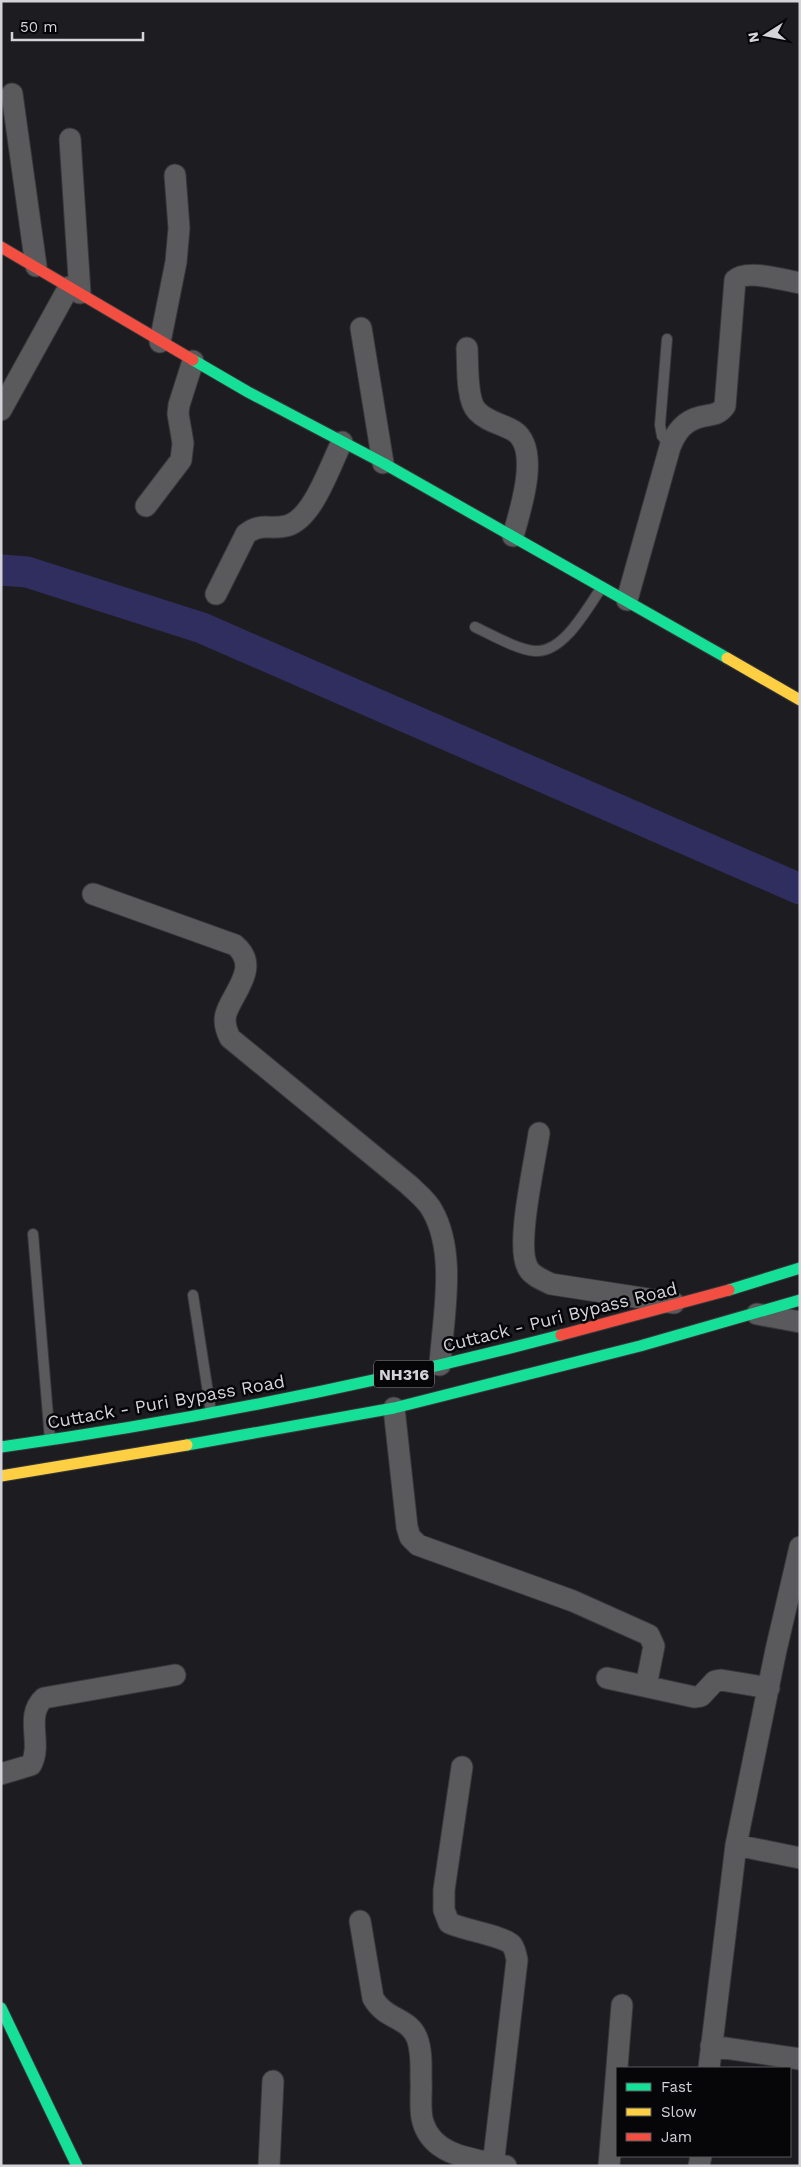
<svg xmlns="http://www.w3.org/2000/svg" width="801" height="2167" font-family="'Work Sans',sans-serif">
	<rect width="100%" height="100%" fill="#1d1d21"/>
	<g fill="none" stroke-linecap="round" stroke-linejoin="round">
		<path stroke="#302d5f" stroke-width="31" d="M 1,570 L 27,572 L 202,628 L 800,889"/>
		<defs>
			<path id="lane" d="M 667,339 L 660,425 L 662,436 L 670,446
				M 475,627 C 492,635 518,650 535,651 C 564,653 587,608 602,587
				M 33,1234 L 50,1440
				M 193,1295 L 211,1412"/>
			<path id="street" d="M 12,94 L 36,266
				M 70,139 L 80,293
				M 361,328 L 383,463
				M 160,342 L 176,262 L 179,228 L 175,175
				M 467,348 C 468,364 466,400 477,411 C 487,422 503,424 514,431 C 541,449 520,511 513,536
				M 1,410 L 69,287
				M 146,506 L 181,460 L 183,443 L 178,414 L 179,405 L 193,361
				M 216,594 L 246,534 C 261,522 269,530 286,526 C 313,520 330,465 342,442
				M 627,600 L 670,447 C 676,432 684,421 700,417 C 711,414 718,416 725,406 L 735,280 C 746,269 784,280 800,283
				M 93,894 L 235,945 C 260,966 235,990 227,1011 C 223,1020 226,1030 230,1038 L 409,1185 C 416,1192 427,1200 432,1210 C 457,1253 443,1317 440,1365
				M 539,1133 C 535,1162 516,1243 527,1266 C 530,1275 543,1280 551,1284 L 674,1303
				M 757,1314 L 800,1322
				M 394,1408 L 407,1527 L 410,1537 L 418,1545 L 573,1601 L 649,1635 L 654,1646 L 646,1686
				M 607,1678 L 694,1697 L 701,1696 L 715,1681 L 721,1680 L 769,1688
				M 462,1767 L 444,1890 L 444,1910 L 449,1923 C 464,1930 504,1936 512,1945 C 515,1949 516,1955 517,1960 L 493,2166
				M 1,1774 L 31,1765 C 43,1743 24,1716 44,1698 L 175,1675
				M 736,1845 L 800,1858
				M 360,1921 L 373,1998 C 385,2020 409,2017 417,2038 C 422,2051 421,2067 421,2080 C 422,2093 419,2110 423,2122 C 433,2157 475,2159 506,2166
				M 711,2046 L 800,2059
				M 709,2068 L 736,1845 L 776,1650 L 800,1547
				M 269,2166 L 273,2081
				M 609,2166 L 622,2005
				M 699,2166 L 701,2156"/>
			<path id="fast" d="M 193,360 L 248,392 L 383,463 L 727,658
				M 729,1290 L 800,1268
				M 187,1445 L 394,1408 L 640,1346 L 800,1300
				M 1,1447 C 190,1421 376,1383 561,1335
				M 1,2008 L 77,2166"/>
			<path id="slow" d="M 727,658 L 800,700
				M 1,1476 L 187,1445"/>
			<path id="jam" d="M 1,247 L 193,360
				M 561,1335 L 729,1290"/>
		</defs>
		<use href="#lane" stroke="#38383b" stroke-width="12"/>
		<use href="#street" stroke="#38383b" stroke-width="23"/>
		<use href="#fast" stroke="#38383b" stroke-width="13"/>
		<use href="#slow" stroke="#38383b" stroke-width="13"/>
		<use href="#jam" stroke="#38383b" stroke-width="13"/>
		<use href="#lane" stroke="#5a5a5d" stroke-width="10"/>
		<use href="#street" stroke="#5a5a5d" stroke-width="21"/>
		<use href="#fast" stroke="#16e098" stroke-width="11"/>
		<use href="#slow" stroke="#ffcf43" stroke-width="11"/>
		<use href="#jam" stroke="#f24e42" stroke-width="11"/>
	</g>
	<g text-anchor="middle" stroke-width="5" stroke-linejoin="round" paint-order="stroke">
		<rect fill="#060609" stroke="#96969b" stroke-width="1" x="374" y="1360.5" width="60" height="27" rx="4"/>
		<g font-size="16" font-weight="bold" fill="#d3d3d9">
			<text x="404" y="1380">NH316</text>
		</g>
		<g font-size="18" fill="#d3d3d9" stroke="#060609">
			<text transform="translate(560 1317) rotate(-14)" y="6">Cuttack - Puri Bypass Road</text>
			<text transform="translate(166 1402) rotate(-10)" y="6">Cuttack - Puri Bypass Road</text>
		</g>
	</g>
	<rect width="801" height="2167" fill="none" stroke="#d3d3d9" stroke-width="5"/>
	<rect x="616" y="2067" width="175" height="90" fill="#060609" stroke="#58585c"/>
	<rect x="626" y="2083" width="25" height="8" fill="#16e098" stroke="#58585c"/>
	<text x="661" y="2092" font-size="15" fill="#d3d3d9">Fast</text>
	<rect x="626" y="2108" width="25" height="8" fill="#ffcf43" stroke="#58585c"/>
	<text x="661" y="2117" font-size="15" fill="#d3d3d9">Slow</text>
	<rect x="626" y="2133" width="25" height="8" fill="#f24e42" stroke="#58585c"/>
	<text x="661" y="2142" font-size="15" fill="#d3d3d9">Jam</text>
	<g transform="translate(766 35) rotate(259)" stroke="#060609" stroke-width="4" paint-order="stroke">
	<path d="M0-4L9 19L0 12L-9 19Z" fill="#d3d3d9"/>
	<text y="-8" font-size="14" font-weight="bold" text-anchor="middle" fill="#d3d3d9">N</text>
	</g>
	<path d="M12 32v8h131v-8" fill="none" stroke="#d3d3d9" stroke-width="2.5"/>
	<text x="20" y="32" font-size="15" fill="#d3d3d9" stroke="#060609" stroke-width="4" paint-order="stroke">50 m</text>
</svg>
